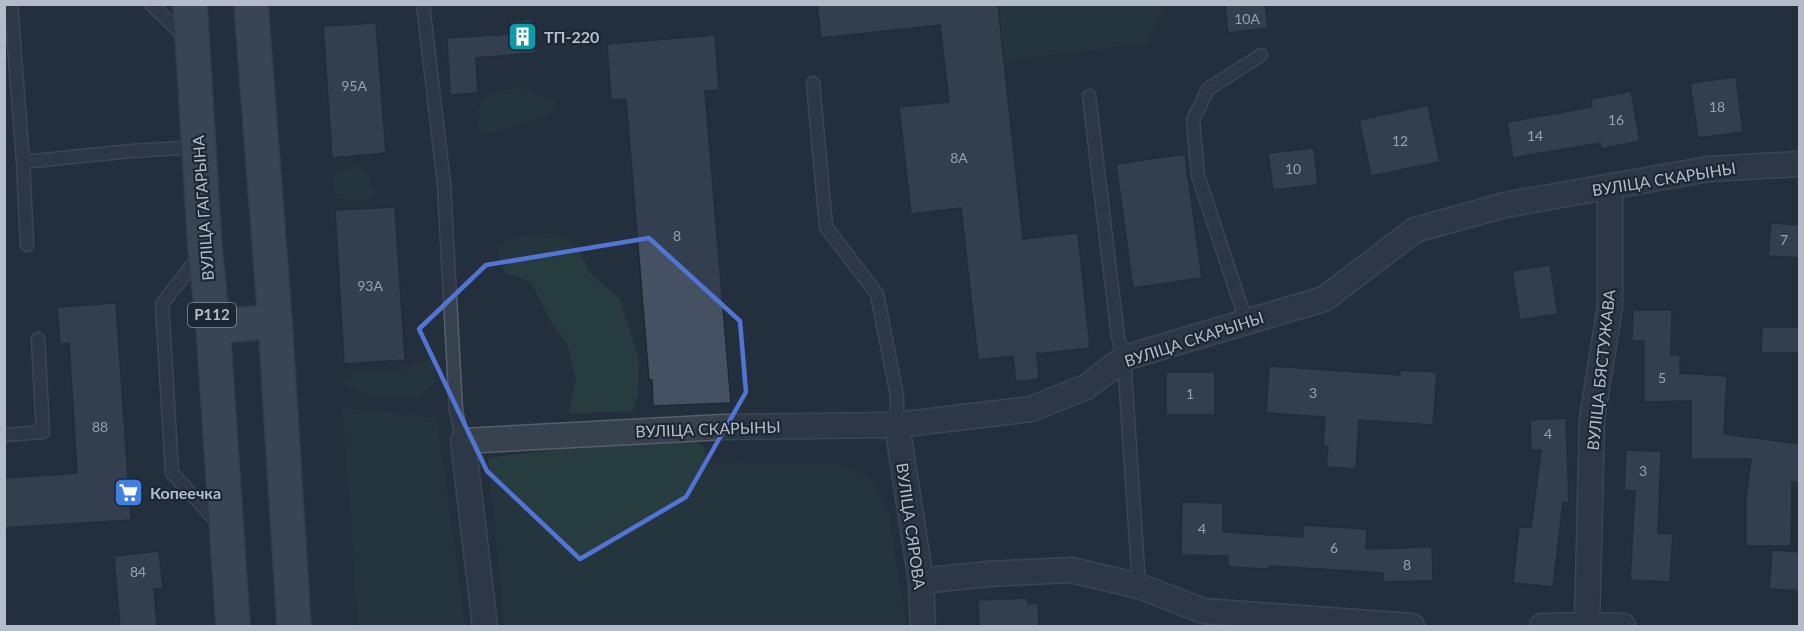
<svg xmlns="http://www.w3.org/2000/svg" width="1804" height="631" font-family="Lato,sans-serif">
	<rect width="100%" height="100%" fill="#242f3e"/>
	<path fill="#263c3f" d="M 998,5 L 1165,5 L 1146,43 L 1004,61 Z
		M 518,87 L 555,102 L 550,115 L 501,130 L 480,133 L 478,110 L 487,95 Z
		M 360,166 L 375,190 L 370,200 L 337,199 L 331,173 Z
		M 553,233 L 575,243 L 590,273 L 620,299 L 639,360 L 638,395 L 633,411 L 569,414 L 576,378 L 567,344 L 552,323 L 530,281 L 505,273 L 497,252 L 507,239 Z
		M 432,360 L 435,381 L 419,398 L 373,396 L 343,385 L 349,371 L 400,371 L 418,362 Z
		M 343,408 L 437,418 L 465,626 L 358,626 Z
		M 685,434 L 703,446 L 708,463 L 840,464 L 872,479 L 889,515 L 906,626 L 505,626 L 488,458 Z"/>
	<path fill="#455162" stroke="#1f2835" stroke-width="1.5" d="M 817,4 L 998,4 L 1023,239 L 1078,233 L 1090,348 L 1037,354 L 1039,379 L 1016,382 L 1013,356 L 978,360 L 961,208 L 911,214 L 899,107 L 949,102 L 940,25 L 821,38 Z
		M 1225,4 L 1265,4 L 1268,28 L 1228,33 Z
		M 533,19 L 536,53 L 476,58 L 478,93 L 450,95 L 447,38 L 511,34 L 510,21 Z
		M 376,23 L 386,153 L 332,158 L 323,26 Z
		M 715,35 L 719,90 L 705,91 L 731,403 L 653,406 L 652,380 L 649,380 L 626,99 L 611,100 L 607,44 Z
		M 1736,77 L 1743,132 L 1698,138 L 1690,83 Z
		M 1631,91 L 1640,141 L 1601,149 L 1600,143 L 1513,158 L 1507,122 L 1592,107 L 1591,99 Z
		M 1428,105 L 1440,162 L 1371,176 L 1359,120 Z
		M 1314,148 L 1318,185 L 1273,190 L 1268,153 Z
		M 1185,154 L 1202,278 L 1133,288 L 1116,164 Z
		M 395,207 L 405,360 L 344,364 L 335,210 Z
		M 1771,223 L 1800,225 L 1800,258 L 1768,256 Z
		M 1550,265 L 1558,314 L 1520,320 L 1512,271 Z
		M 116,303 L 131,520 L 4,528 L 4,478 L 77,473 L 69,343 L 60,344 L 57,307 Z
		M 1633,310 L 1672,310 L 1671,355 L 1680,355 L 1680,373 L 1727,376 L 1724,434 L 1800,444 L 1800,483 L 1792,482 L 1791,546 L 1746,546 L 1746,497 L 1751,459 L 1691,459 L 1691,401 L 1644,402 L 1644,341 L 1632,341 Z
		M 1762,327 L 1800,327 L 1800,353 L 1761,353 Z
		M 1269,366 L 1400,375 L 1400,370 L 1437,372 L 1433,425 L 1359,420 L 1356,469 L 1326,467 L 1328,446 L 1323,446 L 1325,417 L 1266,413 Z
		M 1166,372 L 1215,372 L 1215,415 L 1166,415 Z
		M 1566,418 L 1569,503 L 1563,502 L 1553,587 L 1513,583 L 1519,527 L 1531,528 L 1541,450 L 1531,450 L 1530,420 Z
		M 1626,450 L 1661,451 L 1658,533 L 1673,534 L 1670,582 L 1630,580 L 1635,491 L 1624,491 Z
		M 1182,502 L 1223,503 L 1223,532 L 1303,537 L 1303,525 L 1367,529 L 1366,549 L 1432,547 L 1433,581 L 1383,582 L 1383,573 L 1269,566 L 1269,569 L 1228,567 L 1228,556 L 1181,555 Z
		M 1772,550 L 1800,552 L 1800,591 L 1769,589 Z
		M 159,551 L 163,589 L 154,589 L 157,627 L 120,627 L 114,556 Z
		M 1028,598 L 1028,604 L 1038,603 L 1039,627 L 979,627 L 978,600 Z"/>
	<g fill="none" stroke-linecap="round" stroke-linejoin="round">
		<defs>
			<path id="service" d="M 11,4 L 23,162
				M 151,4 L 187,39
				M 423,4 L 444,184 L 456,411 L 463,441
				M 813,83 L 826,227 L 877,294 L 897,396 L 897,425
				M 1089,96 L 1118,337 L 1124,358 L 1139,586
				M 27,245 L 23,162 L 131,151 L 198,147
				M 199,256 L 162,304 L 172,473 L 220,525
				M 1246,321 L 1198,176 L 1193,120 L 1208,89 L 1261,55
				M 4,435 L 43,432 L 38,339"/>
			<path id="minor" d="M 897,425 L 921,581 L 923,626
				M 921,581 L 988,574 L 1071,570 L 1139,586 L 1203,611 L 1412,626
				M 1587,625 L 1592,419 L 1610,306 L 1610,186
				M 485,626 L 463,441 L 724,427 L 897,425 L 1031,409 L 1086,387 L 1124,358 L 1324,299 L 1415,230 L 1505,205 L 1709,169 L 1800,164
				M 1542,626 L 1587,625 L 1623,626"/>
			<path id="primary" d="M 190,4 L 205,248 L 213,327 L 233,626
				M 251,4 L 275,321 L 294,626
				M 213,327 L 275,321"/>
		</defs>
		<use href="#service" stroke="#565f6c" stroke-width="15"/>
		<use href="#minor" stroke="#565f6c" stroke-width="27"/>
		<use href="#primary" stroke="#414a57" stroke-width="36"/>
		<use href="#service" stroke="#38414e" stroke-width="12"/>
		<use href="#minor" stroke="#38414e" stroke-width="24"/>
		<use href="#primary" stroke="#56606e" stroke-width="33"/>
	</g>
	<path d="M0 0H1804V631H0ZM 649,238 L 740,321 L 746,392 L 686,497 L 580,559 L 487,471 L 419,329 L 486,265 Z" fill="#242f3e" fill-opacity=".55" fill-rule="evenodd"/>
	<path fill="none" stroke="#5274d3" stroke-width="4.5" stroke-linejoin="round" d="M 649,238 L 740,321 L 746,392 L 686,497 L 580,559 L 487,471 L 419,329 L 486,265 Z"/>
	<defs>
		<symbol id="building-square" viewBox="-11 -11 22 22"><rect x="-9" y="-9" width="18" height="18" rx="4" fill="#0f9aa8" stroke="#1d2633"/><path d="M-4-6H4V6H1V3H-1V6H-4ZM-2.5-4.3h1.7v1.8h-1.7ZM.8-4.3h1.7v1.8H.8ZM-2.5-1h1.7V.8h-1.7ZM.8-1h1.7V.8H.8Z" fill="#fff"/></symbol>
		<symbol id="supermarket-square" viewBox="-11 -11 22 22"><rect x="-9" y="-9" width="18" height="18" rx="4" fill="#3f7fe0" stroke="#1d2633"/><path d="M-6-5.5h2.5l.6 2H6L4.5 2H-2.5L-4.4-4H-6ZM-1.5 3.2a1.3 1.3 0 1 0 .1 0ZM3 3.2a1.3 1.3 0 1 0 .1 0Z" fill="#fff"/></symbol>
	</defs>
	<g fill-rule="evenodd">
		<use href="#building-square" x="506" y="20" width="33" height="33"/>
		<use href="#supermarket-square" x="112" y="476" width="33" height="33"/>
	</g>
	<g text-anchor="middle" stroke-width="4.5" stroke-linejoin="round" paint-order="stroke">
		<g font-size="14" fill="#98a1af">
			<text x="1247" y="24">10А</text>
			<text x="354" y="91">95А</text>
			<text x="1717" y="112">18</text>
			<text x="1616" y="125">16</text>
			<text x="1535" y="141">14</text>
			<text x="1400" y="146">12</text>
			<text x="959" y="163">8А</text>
			<text x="1293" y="174">10</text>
			<text x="677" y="241">8</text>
			<text x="1784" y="245">7</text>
			<text x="370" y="291">93А</text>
			<text x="1662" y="383">5</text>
			<text x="1313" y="398">3</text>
			<text x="1190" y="399">1</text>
			<text x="100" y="432">88</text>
			<text x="1548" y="439">4</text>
			<text x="1643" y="476">3</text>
			<text x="1202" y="534">4</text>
			<text x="1334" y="553">6</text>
			<text x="1407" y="570">8</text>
			<text x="138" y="577">84</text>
		</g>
		<rect fill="#1d2633" stroke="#878f9c" stroke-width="1.5" x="188" y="303" width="48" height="24" rx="4.5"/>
		<g font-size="15" font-weight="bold" fill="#b4bcc9">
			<text x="212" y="320">Р112</text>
		</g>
		<g font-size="16" font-weight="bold" fill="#b4bcc9" stroke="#1d2633" text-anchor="start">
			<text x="544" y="43">ТП-220</text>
			<text x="150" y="499">Копеечка</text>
		</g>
		<g font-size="16" fill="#b4bcc9" stroke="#1d2633">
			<text transform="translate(1664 179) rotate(-9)" y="6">ВУЛІЦА СКАРЫНЫ</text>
			<text transform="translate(203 208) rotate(-94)" y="6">ВУЛІЦА ГАГАРЫНА</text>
			<text transform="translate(1194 339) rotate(-18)" y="6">ВУЛІЦА СКАРЫНЫ</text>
			<text transform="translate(1601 370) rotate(-84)" y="6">ВУЛІЦА БЯСТУЖАВА</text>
			<text transform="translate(708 429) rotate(-2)" y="6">ВУЛІЦА СКАРЫНЫ</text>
			<text transform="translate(911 526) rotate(82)" y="6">ВУЛІЦА СЯРОВА</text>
		</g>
	</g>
	<rect width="1804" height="631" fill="none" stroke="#b4bcc9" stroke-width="12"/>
</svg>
